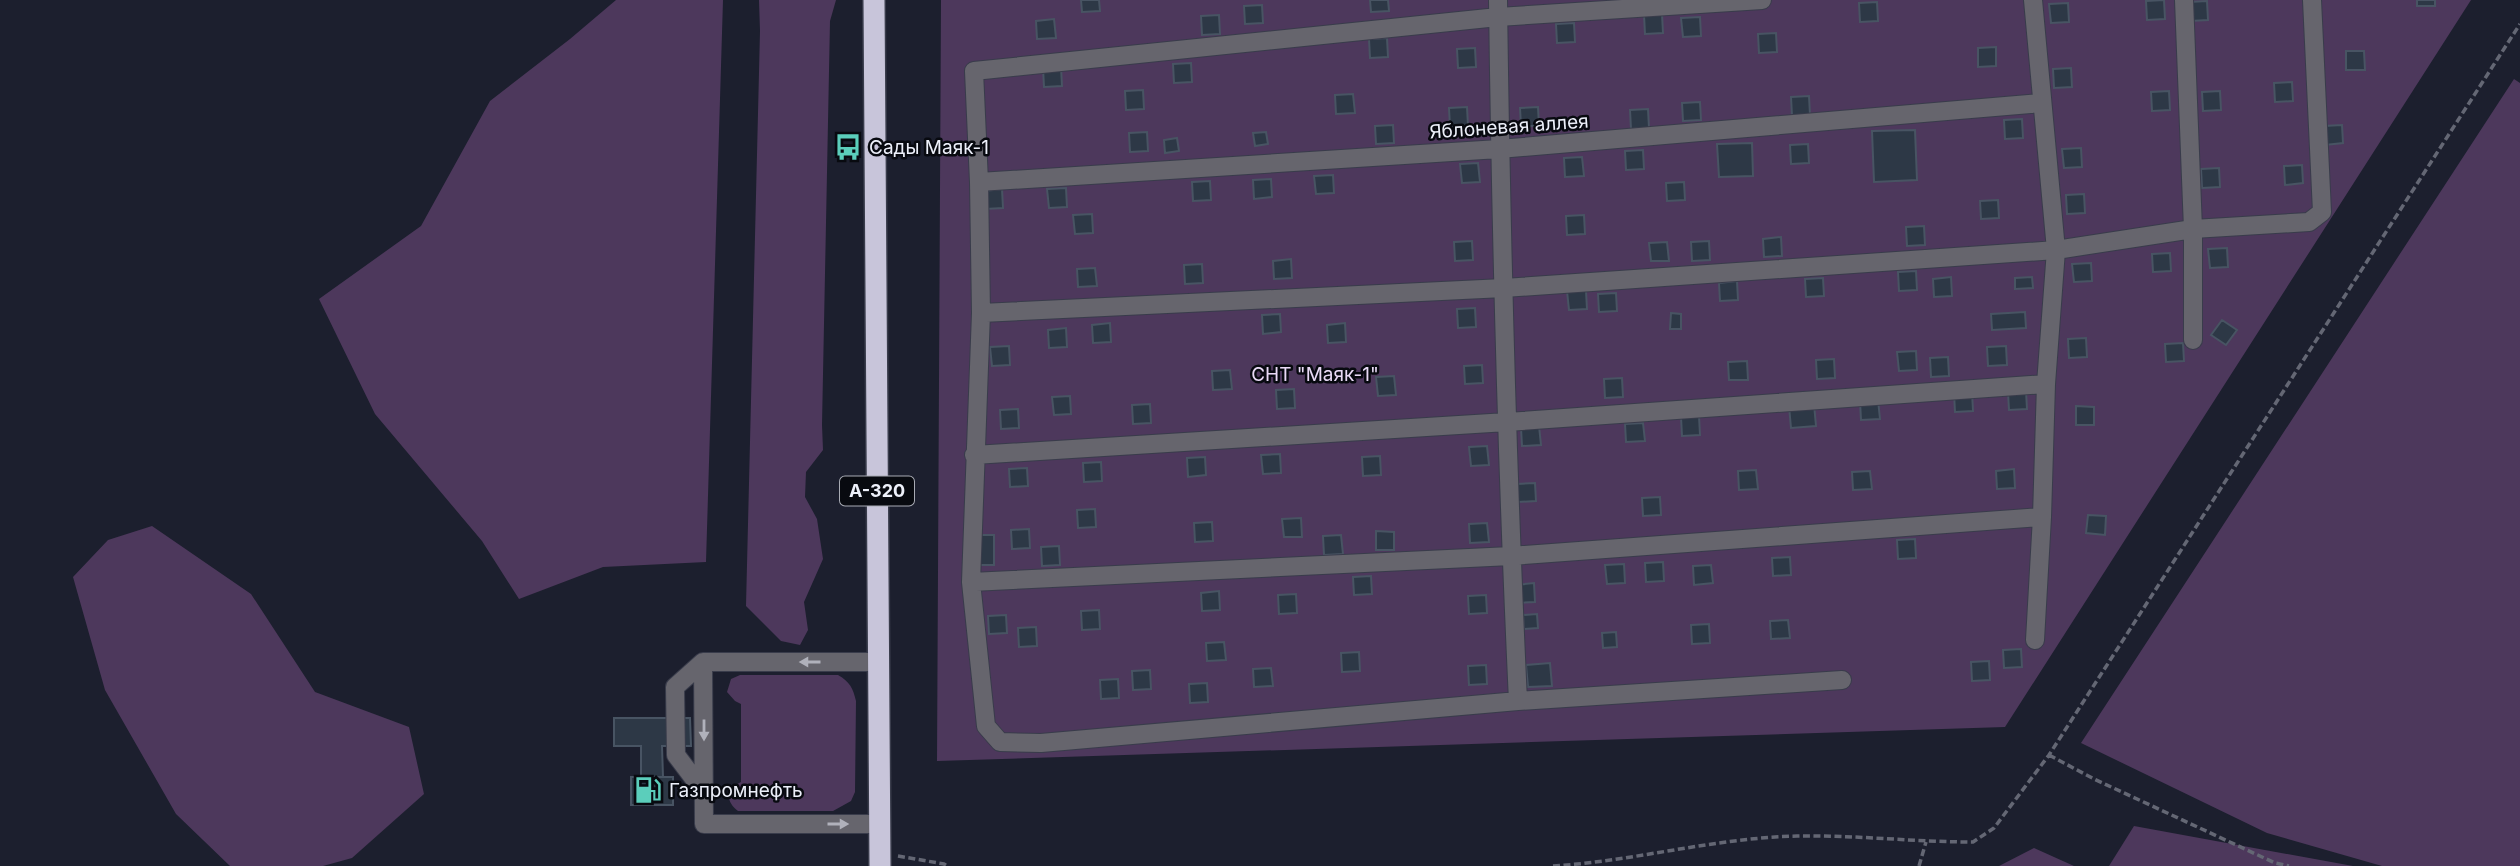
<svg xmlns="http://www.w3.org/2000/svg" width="2520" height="866" font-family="Inter,sans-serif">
	<rect width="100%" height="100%" fill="#1c1f2e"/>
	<path fill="#4d385c" d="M 616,0 L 723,0 L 706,562 L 603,567 L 519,599 L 482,541 L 375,414 L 319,299 L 421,226 L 490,101 L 570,39 Z
		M 759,0 L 836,0 L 830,21 L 822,425 L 823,450 L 806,472 L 805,497 L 817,519 L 823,559 L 804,602 L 808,630 L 800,645 L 781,641 L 746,606 L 760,31 Z
		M 941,0 L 2471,0 L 2005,727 L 937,761 Z
		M 2514,79 L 2520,83 L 2520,866 L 2382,866 L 2267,833 L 2081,743 Z
		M 152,526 L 251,594 L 315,692 L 409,727 L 424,794 L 352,858 L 323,866 L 230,866 L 176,814 L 105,690 L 73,577 L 108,540 Z
		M 740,675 L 838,675 C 850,682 853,688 856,701 L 855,792 L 851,801 L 833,811 L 738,811 C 725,801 726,789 741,782 L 741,704 L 735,701 L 727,692 L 731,679 Z
		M 2134,826 L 2353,866 L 2109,866 Z
		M 2034,848 L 2074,866 L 1999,866 Z"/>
	<path fill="#2d3846" stroke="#485463" stroke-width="2" d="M 1081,0 L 1099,0 L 1100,11 L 1082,12 Z
		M 1370,0 L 1388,0 L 1389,11 L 1371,12 Z
		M 2164,0 L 2165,19 L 2147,20 L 2146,1 Z
		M 2417,0 L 2435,0 L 2435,6 L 2417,6 Z
		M 2207,1 L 2208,20 L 2190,21 L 2189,2 Z
		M 1877,2 L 1878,21 L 1860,22 L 1859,3 Z
		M 2068,3 L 2069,22 L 2051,23 L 2049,4 Z
		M 1262,5 L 1263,23 L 1245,24 L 1244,6 Z
		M 1662,14 L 1663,33 L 1645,34 L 1644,15 Z
		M 1219,15 L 1220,34 L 1202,35 L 1201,16 Z
		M 1700,17 L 1701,36 L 1683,37 L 1681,18 Z
		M 1054,19 L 1056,38 L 1037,39 L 1036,21 Z
		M 1574,23 L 1575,42 L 1557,43 L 1556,24 Z
		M 1776,33 L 1777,52 L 1759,53 L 1758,34 Z
		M 1387,38 L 1388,57 L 1370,58 L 1369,39 Z
		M 1996,47 L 1996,66 L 1978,67 L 1978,48 Z
		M 1475,48 L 1476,67 L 1458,68 L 1457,49 Z
		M 2346,51 L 2364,51 L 2365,70 L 2346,70 Z
		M 1191,63 L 1192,82 L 1174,83 L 1173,64 Z
		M 1061,67 L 1062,86 L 1044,87 L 1043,68 Z
		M 2071,68 L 2072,87 L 2054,88 L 2053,69 Z
		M 2292,82 L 2293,101 L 2275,102 L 2274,83 Z
		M 1143,90 L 1144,109 L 1126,110 L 1125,91 Z
		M 2169,91 L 2170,110 L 2152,111 L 2151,92 Z
		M 2220,91 L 2221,110 L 2203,111 L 2202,92 Z
		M 1353,94 L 1355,113 L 1336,114 L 1335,95 Z
		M 1809,96 L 1810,115 L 1792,116 L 1791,97 Z
		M 1700,102 L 1701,120 L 1683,121 L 1682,103 Z
		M 1467,107 L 1468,126 L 1450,127 L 1449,108 Z
		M 1538,107 L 1539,126 L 1521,126 L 1520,108 Z
		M 1648,109 L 1649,128 L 1631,129 L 1630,110 Z
		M 2022,119 L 2023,138 L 2005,139 L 2004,120 Z
		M 1393,125 L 1394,143 L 1376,144 L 1375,126 Z
		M 2342,125 L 2343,143 L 2325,145 L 2324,126 Z
		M 1915,130 L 1917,180 L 1874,182 L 1872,131 Z
		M 1147,132 L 1148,151 L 1130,152 L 1129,133 Z
		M 1266,132 L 1268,144 L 1255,146 L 1253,133 Z
		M 1177,138 L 1179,151 L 1165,153 L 1164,140 Z
		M 1752,143 L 1753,176 L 1719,177 L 1717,144 Z
		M 1808,144 L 1809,163 L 1791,164 L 1790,145 Z
		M 2081,148 L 2082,167 L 2064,168 L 2062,149 Z
		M 1643,150 L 1644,169 L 1626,170 L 1625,151 Z
		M 1582,157 L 1584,176 L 1565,177 L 1564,158 Z
		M 1478,163 L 1480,182 L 1462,183 L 1460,164 Z
		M 2302,165 L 2303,183 L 2285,185 L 2284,166 Z
		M 2219,168 L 2220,187 L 2202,188 L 2201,169 Z
		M 1333,175 L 1334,193 L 1316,194 L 1314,176 Z
		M 1271,179 L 1272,197 L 1254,199 L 1253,180 Z
		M 1210,181 L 1211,200 L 1193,201 L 1192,182 Z
		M 1684,182 L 1685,200 L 1667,201 L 1666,183 Z
		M 1066,188 L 1067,207 L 1049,208 L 1047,189 Z
		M 1002,189 L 1003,208 L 985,209 L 984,191 Z
		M 2084,194 L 2085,213 L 2067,214 L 2066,195 Z
		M 1998,200 L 1999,218 L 1981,219 L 1980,201 Z
		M 1092,214 L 1093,233 L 1075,234 L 1073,215 Z
		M 1584,215 L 1585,234 L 1567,235 L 1566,216 Z
		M 1924,226 L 1925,245 L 1907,246 L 1906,227 Z
		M 1781,237 L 1782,256 L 1764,257 L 1763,239 Z
		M 1472,241 L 1473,260 L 1455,261 L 1454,242 Z
		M 1709,241 L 1710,260 L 1692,261 L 1691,242 Z
		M 1667,242 L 1669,261 L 1651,261 L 1649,243 Z
		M 2227,248 L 2228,267 L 2210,268 L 2208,249 Z
		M 2170,253 L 2171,271 L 2153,272 L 2152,254 Z
		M 1291,259 L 1292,278 L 1274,279 L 1273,261 Z
		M 2091,263 L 2092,281 L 2074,282 L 2072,264 Z
		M 1202,264 L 1203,283 L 1185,284 L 1184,265 Z
		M 1095,268 L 1097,286 L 1078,287 L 1077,269 Z
		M 1916,271 L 1917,290 L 1899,291 L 1898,272 Z
		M 1951,277 L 1952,296 L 1934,297 L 1933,279 Z
		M 2032,277 L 2033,288 L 2015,289 L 2015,278 Z
		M 1823,278 L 1824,296 L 1806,297 L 1805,279 Z
		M 1737,281 L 1738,300 L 1720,301 L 1719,283 Z
		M 1567,291 L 1586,291 L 1587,309 L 1569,310 Z
		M 1616,293 L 1617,311 L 1599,312 L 1598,294 Z
		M 1475,308 L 1476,327 L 1458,328 L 1457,309 Z
		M 2025,312 L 2026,328 L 1992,330 L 1991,314 Z
		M 1671,313 L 1681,314 L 1681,329 L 1670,329 Z
		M 1280,314 L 1281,332 L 1263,334 L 1262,315 Z
		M 2222,320 L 2237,330 L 2226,345 L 2211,335 Z
		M 1110,323 L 1111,342 L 1093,343 L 1092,325 Z
		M 1345,323 L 1346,342 L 1328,343 L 1327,325 Z
		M 1066,328 L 1067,347 L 1049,348 L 1048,330 Z
		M 2086,338 L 2087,357 L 2069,358 L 2068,339 Z
		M 2183,343 L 2184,361 L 2166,362 L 2165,344 Z
		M 1009,346 L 1010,365 L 992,366 L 990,347 Z
		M 2006,346 L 2007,365 L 1988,366 L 1987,347 Z
		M 1916,351 L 1917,370 L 1899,371 L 1897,352 Z
		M 1948,357 L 1949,376 L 1931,377 L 1930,358 Z
		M 1834,359 L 1835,378 L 1817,379 L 1816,360 Z
		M 1747,361 L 1748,380 L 1729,380 L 1728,362 Z
		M 1482,365 L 1483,383 L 1465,384 L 1464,366 Z
		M 1230,370 L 1232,389 L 1213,390 L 1212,371 Z
		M 1394,376 L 1396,395 L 1378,396 L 1376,377 Z
		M 1622,378 L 1623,397 L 1605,398 L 1604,379 Z
		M 1294,389 L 1295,408 L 1277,409 L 1276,390 Z
		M 2026,391 L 2027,409 L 2009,410 L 2008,392 Z
		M 1972,392 L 1973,411 L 1955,412 L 1954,393 Z
		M 1070,396 L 1071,414 L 1054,415 L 1052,397 Z
		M 1878,400 L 1880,419 L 1861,420 L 1860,401 Z
		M 1150,404 L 1151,423 L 1133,424 L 1132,405 Z
		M 1814,404 L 1816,426 L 1791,428 L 1789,406 Z
		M 2076,406 L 2094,407 L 2094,425 L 2076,425 Z
		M 1018,409 L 1019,428 L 1001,429 L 1000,410 Z
		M 1699,416 L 1700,435 L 1682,436 L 1681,417 Z
		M 1643,423 L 1645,441 L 1626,442 L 1625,424 Z
		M 1539,426 L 1541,445 L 1522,446 L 1521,428 Z
		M 1487,446 L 1489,465 L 1471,466 L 1469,447 Z
		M 1280,454 L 1281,473 L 1263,474 L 1261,455 Z
		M 1380,456 L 1381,475 L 1363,476 L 1362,457 Z
		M 1205,457 L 1206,475 L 1188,477 L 1187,458 Z
		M 1101,462 L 1102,481 L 1084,482 L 1083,463 Z
		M 1027,468 L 1028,486 L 1010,487 L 1009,469 Z
		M 2014,469 L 2015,488 L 1997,489 L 1996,471 Z
		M 1756,470 L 1758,489 L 1739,490 L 1738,471 Z
		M 1870,471 L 1872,489 L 1853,490 L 1852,472 Z
		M 1535,483 L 1536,501 L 1518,502 L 1517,484 Z
		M 1660,497 L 1661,515 L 1643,516 L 1642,498 Z
		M 1095,509 L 1096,527 L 1078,528 L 1077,510 Z
		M 2088,515 L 2106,516 L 2105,535 L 2086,533 Z
		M 1301,518 L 1302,537 L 1284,537 L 1282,519 Z
		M 1212,522 L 1213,541 L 1195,542 L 1194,523 Z
		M 1487,523 L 1489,542 L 1470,543 L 1469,524 Z
		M 1029,529 L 1030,548 L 1012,549 L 1011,530 Z
		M 1376,531 L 1394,532 L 1394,550 L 1376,550 Z
		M 976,535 L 994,535 L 994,565 L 976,565 Z
		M 1341,535 L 1343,554 L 1324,555 L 1323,536 Z
		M 1915,539 L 1916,558 L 1898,559 L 1897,540 Z
		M 1059,546 L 1060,565 L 1042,566 L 1041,547 Z
		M 1790,557 L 1791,575 L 1773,576 L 1772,558 Z
		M 1663,562 L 1664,581 L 1646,582 L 1645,563 Z
		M 1624,564 L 1625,583 L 1607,584 L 1605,565 Z
		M 1711,565 L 1713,583 L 1694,585 L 1693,566 Z
		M 1371,576 L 1372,594 L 1354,595 L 1353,577 Z
		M 1534,583 L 1535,602 L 1517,603 L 1516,585 Z
		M 1219,591 L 1220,610 L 1202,611 L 1201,593 Z
		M 1296,594 L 1297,613 L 1279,614 L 1278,595 Z
		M 1486,595 L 1487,613 L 1469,614 L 1468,596 Z
		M 1099,610 L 1100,629 L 1082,630 L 1081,611 Z
		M 1537,614 L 1538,628 L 1524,629 L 1523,615 Z
		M 1006,615 L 1007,633 L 989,634 L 988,616 Z
		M 1788,620 L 1790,638 L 1771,639 L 1770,621 Z
		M 1709,624 L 1710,643 L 1692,644 L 1691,625 Z
		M 1036,627 L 1037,646 L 1019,647 L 1018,628 Z
		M 1616,632 L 1617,647 L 1603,648 L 1602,633 Z
		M 1224,642 L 1226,660 L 1207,661 L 1206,643 Z
		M 2021,649 L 2022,667 L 2004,668 L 2003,650 Z
		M 1359,652 L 1360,671 L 1342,672 L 1341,653 Z
		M 1989,661 L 1990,680 L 1972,681 L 1971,662 Z
		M 1550,663 L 1552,686 L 1528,687 L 1526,665 Z
		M 1486,665 L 1487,684 L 1469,685 L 1468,666 Z
		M 1271,668 L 1273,686 L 1254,687 L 1253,669 Z
		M 1150,670 L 1151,689 L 1133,690 L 1132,671 Z
		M 1118,679 L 1119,698 L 1101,699 L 1100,680 Z
		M 1207,683 L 1208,702 L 1190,703 L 1189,684 Z
		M 614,718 L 690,718 L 691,746 L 662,746 L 663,777 L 641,777 L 641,746 L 614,746 Z
		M 631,777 L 673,777 L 673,805 L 631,805 Z"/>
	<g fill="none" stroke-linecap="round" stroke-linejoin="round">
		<defs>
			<path id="minor" d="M 1498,0 C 1501,234 1507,468 1518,701
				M 1762,0 L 1498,17 L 974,71 L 979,182 L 981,313 L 971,582 L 986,726 L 1000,742 L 1041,743 L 1518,701 L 1842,680
				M 2033,0 L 2056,250 L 2046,384 L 2042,517 L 2035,640
				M 2184,0 L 2193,229 L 2193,340
				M 979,182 L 1499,149 L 2041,103
				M 981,313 L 1504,288 L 2056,250 L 2193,229 L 2309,222 L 2322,212 L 2312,0
				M 974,455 L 1507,422 L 2046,384
				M 971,582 L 1511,556 L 2042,517
				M 703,662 L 704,824 L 879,824
				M 704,792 L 676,755 L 675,687 L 703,662 L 878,662"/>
			<path id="highway" d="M 874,0 L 880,866"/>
		</defs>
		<use href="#minor" stroke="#393c4b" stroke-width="20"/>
		<use href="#highway" stroke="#393c4b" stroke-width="24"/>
		<path stroke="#646774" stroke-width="3.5" stroke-dasharray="7 3.5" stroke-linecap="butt" d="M 2049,755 L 2094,779 L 2275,863 L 2289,866
			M 898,856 L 944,864 L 947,866
			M 1553,866 C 1635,861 1714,838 1797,836 C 1855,835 1915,842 1973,842 L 1994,828 L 2049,755 L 2520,24
			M 1919,866 L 1926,842"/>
		<use href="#minor" stroke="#66656d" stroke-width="18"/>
		<use href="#highway" stroke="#c8c5da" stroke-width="21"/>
	</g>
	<defs><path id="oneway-solid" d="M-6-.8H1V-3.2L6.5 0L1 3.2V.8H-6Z" transform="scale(1.75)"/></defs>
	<g fill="#b0b1bb">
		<use href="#oneway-solid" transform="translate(810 662) rotate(180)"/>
		<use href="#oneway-solid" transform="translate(704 730) rotate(90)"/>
		<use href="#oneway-solid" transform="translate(838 824)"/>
	</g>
	<defs>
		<symbol id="bus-bare" viewBox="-9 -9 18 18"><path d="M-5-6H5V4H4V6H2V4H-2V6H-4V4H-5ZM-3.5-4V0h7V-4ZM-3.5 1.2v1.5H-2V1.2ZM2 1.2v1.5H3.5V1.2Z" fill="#5bcebb" stroke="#080a10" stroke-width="2.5" paint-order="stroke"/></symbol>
		<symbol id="fuel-bare" viewBox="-9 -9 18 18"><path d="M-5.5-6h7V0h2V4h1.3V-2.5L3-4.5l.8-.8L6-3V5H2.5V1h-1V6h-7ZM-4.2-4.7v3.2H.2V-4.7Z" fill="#5bcebb" stroke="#080a10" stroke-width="2.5" paint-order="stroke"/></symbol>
	</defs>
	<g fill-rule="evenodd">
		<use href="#bus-bare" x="829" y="128" width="38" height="38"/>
		<use href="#fuel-bare" x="629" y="771" width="38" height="38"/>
	</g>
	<g text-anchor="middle" stroke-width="5" stroke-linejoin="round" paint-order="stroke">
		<rect fill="#080a10" stroke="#a8abb4" stroke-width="2" x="840" y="476.5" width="74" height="29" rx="5"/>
		<g font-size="18" font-weight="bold" fill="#edf0fa">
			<text x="877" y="497">А-320</text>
		</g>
		<g font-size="19" fill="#edf0fa" stroke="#080a10">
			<text transform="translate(1509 126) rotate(-4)" y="7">Яблоневая аллея</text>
		</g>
		<g font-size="19" fill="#edf0fa" stroke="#080a10" text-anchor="start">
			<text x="869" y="154">Сады Маяк-1</text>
			<text x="669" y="797">Газпромнефть</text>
		</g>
		<g font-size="19" fill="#e9daf6" stroke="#080a10">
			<text x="1315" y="381">СНТ "Маяк-1"</text>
		</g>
	</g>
</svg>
